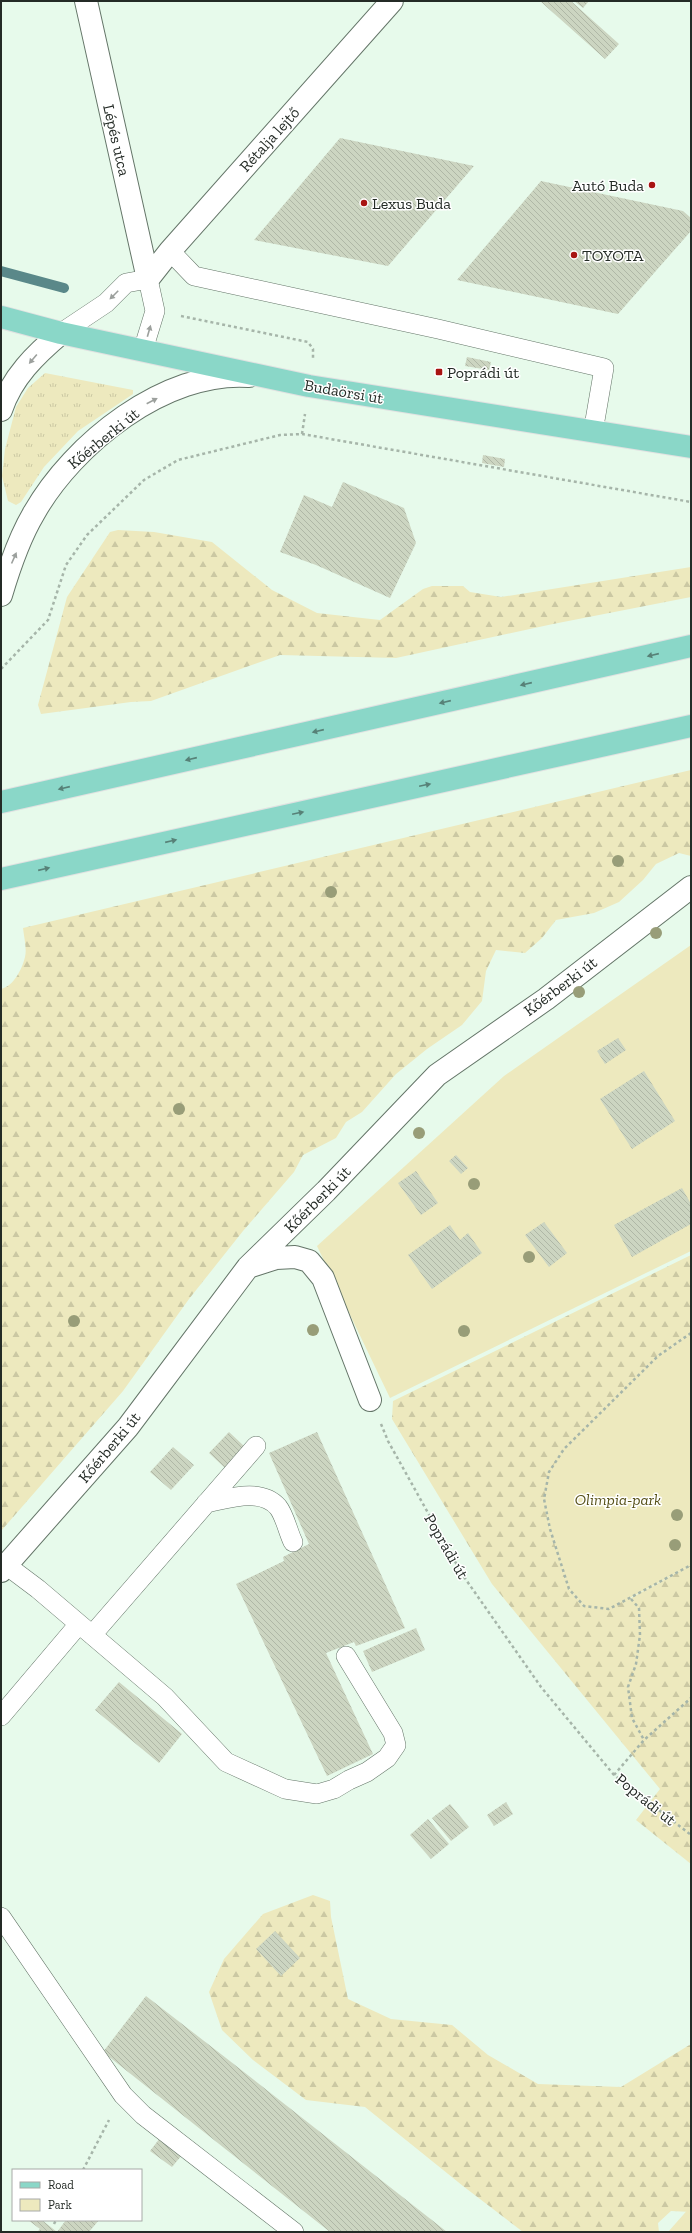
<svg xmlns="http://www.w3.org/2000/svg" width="692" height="2233" font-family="'Zilla Slab',serif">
	<defs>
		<pattern id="grass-tufts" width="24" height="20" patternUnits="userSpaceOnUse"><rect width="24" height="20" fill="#ede9be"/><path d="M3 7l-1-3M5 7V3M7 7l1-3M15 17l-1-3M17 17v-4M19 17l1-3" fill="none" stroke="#cbc8a3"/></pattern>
		<pattern id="forest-firs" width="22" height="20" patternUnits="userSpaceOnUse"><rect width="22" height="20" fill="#ede9be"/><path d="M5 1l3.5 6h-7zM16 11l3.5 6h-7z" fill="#cbc8a3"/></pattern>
		<pattern id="building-back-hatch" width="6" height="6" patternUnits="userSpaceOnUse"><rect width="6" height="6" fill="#ccd5c1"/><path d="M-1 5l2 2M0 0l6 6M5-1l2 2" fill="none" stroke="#afb7a6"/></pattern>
	</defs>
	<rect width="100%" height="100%" fill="#e7faeb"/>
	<path fill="url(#grass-tufts)" d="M 45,373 L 133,390 L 133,394 L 78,431 L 44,467 L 21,502 L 16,505 L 8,501 L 2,476 L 5,449 L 16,407 L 28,388 Z"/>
	<path fill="url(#forest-firs)" d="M 118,530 L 154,532 L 212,542 L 272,590 L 317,613 L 380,620 L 423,589 L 432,586 L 463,586 L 470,592 L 501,597 L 691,567 L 691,597 L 553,624 L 396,658 L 280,655 L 151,701 L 131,702 L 41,714 L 38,705 L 67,597 L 110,532 Z
		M 691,770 L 691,856 L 679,853 L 656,864 L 643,880 L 619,902 L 594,913 L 556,920 L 542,938 L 525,953 L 496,950 L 486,971 L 482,1001 L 462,1025 L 427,1049 L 396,1074 L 362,1112 L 346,1122 L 336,1138 L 303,1155 L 294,1172 L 243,1231 L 189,1299 L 123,1391 L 1,1531 L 1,989 C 14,986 22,969 25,957 C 27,949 24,937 23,928 Z
		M 691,1255 L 691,1333 L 658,1356 L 544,1499 L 550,1529 L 569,1589 L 584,1606 L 631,1598 L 691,1565 L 691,1864 L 636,1820 L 660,1789 L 492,1584 L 392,1419 L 393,1401 Z
		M 313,1895 L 330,1901 L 331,1917 L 348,1999 L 391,2019 L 452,2025 L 488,2055 L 538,2084 L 621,2087 L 691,2044 L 691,2212 L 671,2211 L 658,2223 L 659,2232 L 523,2232 L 463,2186 L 365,2107 L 306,2100 L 253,2060 L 222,2030 L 209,1992 L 224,1959 L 263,1914 Z"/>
	<path fill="#ede9be" d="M 691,945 L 691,1251 L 390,1398 L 317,1246 L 504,1076 Z
		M 691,1333 L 691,1565 L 609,1609 L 584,1606 L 569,1589 L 550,1529 L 544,1499 L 549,1472 L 564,1449 L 658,1356 Z
		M 691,2206 L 691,2232 L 668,2232 Z"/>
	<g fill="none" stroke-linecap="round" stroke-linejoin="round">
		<path stroke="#5a8889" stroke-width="10" d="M 1,271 L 64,288"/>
	</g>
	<path fill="url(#building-back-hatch)" d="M 540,1 L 571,1 L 619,44 L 605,59 Z
		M 574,1 L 589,1 L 583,8 Z
		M 340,138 L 474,166 L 388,266 L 254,240 Z
		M 541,181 L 683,211 L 691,218 L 691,231 L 618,314 L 457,280 Z
		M 467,357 L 491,362 L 489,370 L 465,366 Z
		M 483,455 L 505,459 L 504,467 L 482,463 Z
		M 343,482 L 404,508 L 416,543 L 390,598 L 316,565 L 280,552 L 304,495 L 332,507 Z
		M 618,1038 L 626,1050 L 605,1064 L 597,1051 Z
		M 644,1071 L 675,1121 L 632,1149 L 600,1099 Z
		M 456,1155 L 468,1168 L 461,1174 L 449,1161 Z
		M 416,1171 L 438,1203 L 421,1215 L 398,1183 Z
		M 682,1188 L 691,1204 L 691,1224 L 632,1257 L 614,1225 Z
		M 544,1222 L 567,1253 L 549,1267 L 525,1235 Z
		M 450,1225 L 460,1240 L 468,1233 L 482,1253 L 432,1289 L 408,1255 Z
		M 229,1432 L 245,1447 L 225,1468 L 209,1453 Z
		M 317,1432 L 405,1628 L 356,1646 L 354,1642 L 326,1653 L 373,1754 L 327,1776 L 236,1584 L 284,1561 L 283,1557 L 309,1544 L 269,1453 Z
		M 173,1447 L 194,1465 L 171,1490 L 150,1472 Z
		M 416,1628 L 425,1650 L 372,1672 L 363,1651 Z
		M 119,1682 L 182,1734 L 159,1763 L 95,1710 Z
		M 506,1802 L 513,1814 L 494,1826 L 487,1815 Z
		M 450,1804 L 469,1827 L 451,1841 L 432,1818 Z
		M 428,1819 L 449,1844 L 431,1859 L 410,1835 Z
		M 275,1931 L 300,1958 L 281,1976 L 256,1949 Z
		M 146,1996 L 226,2058 L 447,2232 L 330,2232 L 103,2052 Z
		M 160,2138 L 182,2155 L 172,2167 L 150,2151 Z
		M 28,2220 L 42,2220 L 57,2232 L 66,2220 L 99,2220 L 89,2232 L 37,2232 L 40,2229 Z"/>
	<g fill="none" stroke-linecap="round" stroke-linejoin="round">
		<defs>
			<path id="service" d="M 170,251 L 194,276 L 438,329 L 604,368 L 593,432
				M 61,333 L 106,303 L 126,283 L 148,279 L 155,311 L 143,350
				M 206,1503 C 227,1499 261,1487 278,1507 C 285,1516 288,1532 293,1542
				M 6,1565 L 38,1589 L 165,1697 L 226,1762 L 285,1789 L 317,1794 L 334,1789 L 349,1780 L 367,1772 L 387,1758 L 396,1745 L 393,1733 L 346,1656
				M 92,1635 L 256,1446
				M 1,1716 L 79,1624
				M 1,1917 L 123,2095 L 143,2115 L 294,2232"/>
			<path id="minor" d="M 86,1 L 148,279
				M 148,279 L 170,251 L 392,1
				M 251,1266 L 276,1258 L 295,1257 L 309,1261 L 323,1278 L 370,1400
				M 1,1571 L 128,1427 L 248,1267 L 326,1191 L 437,1075 L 546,999 L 691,887"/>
			<path id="tertiary" d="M 1,410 C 12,377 36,354 61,333
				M 1,595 C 9,568 19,538 34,513 C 73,444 165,370 249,376"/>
			<path id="primary" d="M 1,317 L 61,333 L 309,386 L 691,447
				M 1,802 L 691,646
				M 1,879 L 691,726"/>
		</defs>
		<use href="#service" stroke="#647568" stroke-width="20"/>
		<use href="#minor" stroke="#647568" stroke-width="24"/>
		<use href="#tertiary" stroke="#647568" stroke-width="24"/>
		<use href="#primary" stroke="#e0e1e1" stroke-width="24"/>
		<path stroke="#a6b5a9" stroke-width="2.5" stroke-dasharray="3 3" stroke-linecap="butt" d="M 181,316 L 308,342 L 313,349 L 313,358
			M 302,434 L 305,414
			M 1,669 L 48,620 L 66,565 L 87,535 L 144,480 L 178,460 L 280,435 L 302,434 L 691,502
			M 691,1333 L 658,1356 L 564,1449 L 549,1472 L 544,1499 L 550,1529 L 569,1589 L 584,1606 L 609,1609 L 691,1565
			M 381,1424 L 388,1441 L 462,1574 L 541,1687 L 614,1775 L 691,1835
			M 631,1599 L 639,1608 L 640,1635 L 636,1664 L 628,1687 L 632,1718 L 644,1740
			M 614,1775 L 644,1740 L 691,1698
			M 83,2170 L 109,2120
			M 54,2224 L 56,2220"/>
		<use href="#service" stroke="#fff" stroke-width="19"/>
		<use href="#minor" stroke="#fff" stroke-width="22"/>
		<use href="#tertiary" stroke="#fff" stroke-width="22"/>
		<use href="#primary" stroke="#8ad7c8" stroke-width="22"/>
	</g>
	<g fill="#989d78">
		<circle cx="618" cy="861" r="6"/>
		<circle cx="331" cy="892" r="6"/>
		<circle cx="656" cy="933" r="6"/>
		<circle cx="579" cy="992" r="6"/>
		<circle cx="179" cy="1109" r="6"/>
		<circle cx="419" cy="1133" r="6"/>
		<circle cx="474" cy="1184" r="6"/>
		<circle cx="529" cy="1257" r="6"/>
		<circle cx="74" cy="1321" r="6"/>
		<circle cx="313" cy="1330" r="6"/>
		<circle cx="464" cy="1331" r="6"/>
		<circle cx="677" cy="1515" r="6"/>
		<circle cx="675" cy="1545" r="6"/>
	</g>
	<defs><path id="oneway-solid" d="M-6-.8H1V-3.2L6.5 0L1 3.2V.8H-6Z"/></defs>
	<g fill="#9ca09d">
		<use href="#oneway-solid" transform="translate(114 295) rotate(135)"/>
		<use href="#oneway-solid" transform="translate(149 331) rotate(-74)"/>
		<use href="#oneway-solid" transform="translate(33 359) rotate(130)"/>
		<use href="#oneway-solid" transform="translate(152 401) rotate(-27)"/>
		<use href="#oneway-solid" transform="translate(14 558) rotate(-66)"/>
	</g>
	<g fill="#578177">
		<use href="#oneway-solid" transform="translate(653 655) rotate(167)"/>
		<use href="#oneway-solid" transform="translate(526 684) rotate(167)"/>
		<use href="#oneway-solid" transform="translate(445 702) rotate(167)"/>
		<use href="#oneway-solid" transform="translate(318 731) rotate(167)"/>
		<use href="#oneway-solid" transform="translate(191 759) rotate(167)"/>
		<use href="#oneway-solid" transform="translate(425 785) rotate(-12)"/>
		<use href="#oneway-solid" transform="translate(64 788) rotate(167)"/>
		<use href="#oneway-solid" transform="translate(298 813) rotate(-12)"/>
		<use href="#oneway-solid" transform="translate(171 841) rotate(-13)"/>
		<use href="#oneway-solid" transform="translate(44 869) rotate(-13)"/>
	</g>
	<g fill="#a81412" stroke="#fff" stroke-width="1.5">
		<circle cx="652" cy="185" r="4"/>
		<circle cx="364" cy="203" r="4"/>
		<circle cx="574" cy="255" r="4"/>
		<rect x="435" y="368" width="8" height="8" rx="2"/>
	</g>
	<g text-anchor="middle" stroke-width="3" stroke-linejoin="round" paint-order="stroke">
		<g font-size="16" fill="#242b26" stroke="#fff">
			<text transform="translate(269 139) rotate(-48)" y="6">Rétalja lejtő</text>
			<text transform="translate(117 140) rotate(77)" y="6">Lépés utca</text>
			<text transform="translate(344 391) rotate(10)" y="6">Budaörsi út</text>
			<text transform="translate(103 438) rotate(-39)" y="6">Kőérberki út</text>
			<text transform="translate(560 986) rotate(-37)" y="6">Kőérberki út</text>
			<text transform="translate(317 1199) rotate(-45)" y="6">Kőérberki út</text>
			<text transform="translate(109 1447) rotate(-50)" y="6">Kőérberki út</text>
			<text transform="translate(447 1546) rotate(60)" y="6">Poprádi út</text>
			<text transform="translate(646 1799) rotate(39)" y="6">Poprádi út</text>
		</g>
		<g font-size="16" fill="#242b26" stroke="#fff" text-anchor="start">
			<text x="644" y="191" text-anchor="end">Autó Buda</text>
			<text x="372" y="209">Lexus Buda</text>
			<text x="582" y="261">TOYOTA</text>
			<text x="447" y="378">Poprádi út</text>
		</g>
		<g font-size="16" font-style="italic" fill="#575119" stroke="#fff">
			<text x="618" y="1505">Olimpia-park</text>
		</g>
	</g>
	<rect width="692" height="2233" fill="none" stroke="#242b26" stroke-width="4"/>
	<rect x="12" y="2169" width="130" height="52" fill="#ffffff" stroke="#a7aaa8"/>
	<rect x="20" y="2182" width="20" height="6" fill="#8ad7c8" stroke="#a7aaa8"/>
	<text x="48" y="2189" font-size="12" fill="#242b26">Road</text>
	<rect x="20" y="2199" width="20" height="12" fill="#ede9be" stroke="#a7aaa8"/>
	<text x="48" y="2209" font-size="12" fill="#242b26">Park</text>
</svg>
